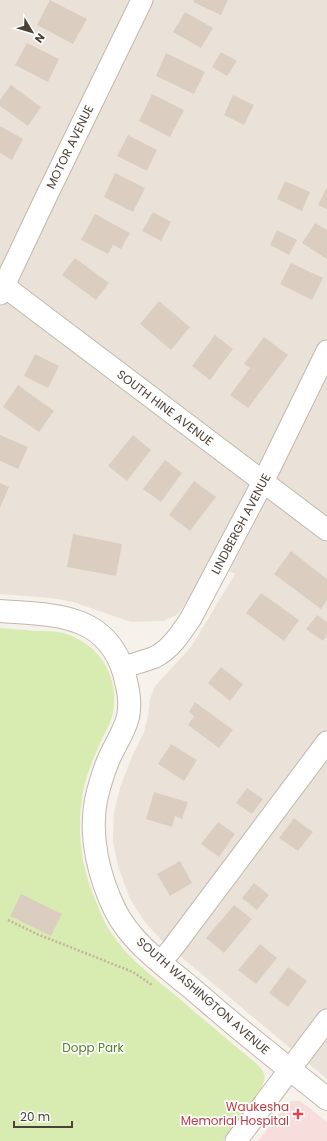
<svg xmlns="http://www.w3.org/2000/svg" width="327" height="1141" font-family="Poppins,sans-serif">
	<rect width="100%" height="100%" fill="#f6f1ea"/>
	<path fill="#eae2d8" d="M 0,0 L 327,0 L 327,1079 L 161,940 L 145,922 L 130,899 L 118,866 L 113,841 L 114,812 L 120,788 L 131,759 L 144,732 L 148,716 L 150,699 L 155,686 L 191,647 L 235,574 L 211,561 L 182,609 L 175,616 L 163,621 L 131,622 L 73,602 L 51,598 L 0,594 Z"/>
	<path fill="#f7dedd" d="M 292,1101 L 300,1101 L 307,1106 L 327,1122 L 327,1141 L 258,1141 L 287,1104 Z"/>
	<path fill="#d8ecb1" d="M 0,628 C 13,629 25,630 38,631 C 46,631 55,631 63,633 C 99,643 120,676 113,713 C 111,722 106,731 102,739 C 95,756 86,774 83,792 C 78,819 79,847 86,873 C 89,885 94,897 99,909 C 113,947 145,970 175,995 C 195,1012 215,1029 235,1046 C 241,1051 263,1067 264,1074 C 266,1080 262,1086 260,1091 L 223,1141 L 0,1141 Z"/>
	<path fill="#dbcec1" d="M 50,0 L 87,19 L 73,44 L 37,25 Z
		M 194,0 L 228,0 L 221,15 L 193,2 Z
		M 185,12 L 213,28 L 201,48 L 173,32 Z
		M 27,43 L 59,59 L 48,82 L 15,65 Z
		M 221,52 L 237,61 L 227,76 L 212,67 Z
		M 166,53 L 205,72 L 194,94 L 156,76 Z
		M 11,85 L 41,107 L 28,126 L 0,106 L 0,100 Z
		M 152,94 L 184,110 L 170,137 L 139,121 Z
		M 233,95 L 254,105 L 244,125 L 224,115 Z
		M 0,126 L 23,139 L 12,160 L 0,153 Z
		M 128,135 L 157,150 L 147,171 L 117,156 Z
		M 115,173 L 145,188 L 133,212 L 104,197 Z
		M 285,181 L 310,192 L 302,211 L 277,199 Z
		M 327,187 L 327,209 L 318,205 Z
		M 153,212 L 171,222 L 161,241 L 142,231 Z
		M 95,214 L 130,233 L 121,249 L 113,245 L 108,254 L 81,240 Z
		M 315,223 L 327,230 L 327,259 L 302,243 Z
		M 277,230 L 297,240 L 289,255 L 270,245 Z
		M 75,258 L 109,283 L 96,300 L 62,275 Z
		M 291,263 L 323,278 L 312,300 L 280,284 Z
		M 159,301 L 190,327 L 171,350 L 140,324 Z
		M 215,335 L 233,349 L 210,380 L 192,366 Z
		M 264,337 L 288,355 L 248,408 L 230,395 L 250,368 L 244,364 Z
		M 35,354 L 59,366 L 48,388 L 24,376 Z
		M 18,385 L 54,411 L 39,432 L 3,407 Z
		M 0,435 L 28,447 L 18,469 L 0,461 Z
		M 133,435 L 151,450 L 127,481 L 108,466 Z
		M 165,460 L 182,473 L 161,502 L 143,489 Z
		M 194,481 L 216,497 L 190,531 L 169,515 Z
		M 0,483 L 9,487 L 0,508 Z
		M 73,534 L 122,544 L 116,576 L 67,567 Z
		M 291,551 L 327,579 L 327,600 L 321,609 L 274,574 Z
		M 261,593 L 299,620 L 284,641 L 246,613 Z
		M 317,615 L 327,622 L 327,635 L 323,641 L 306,629 Z
		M 221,667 L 243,684 L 230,701 L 208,683 Z
		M 195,702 L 233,730 L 219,748 L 188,725 L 194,716 L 189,712 Z
		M 171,744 L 197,760 L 184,781 L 158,764 Z
		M 247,788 L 263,799 L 252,814 L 236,803 Z
		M 154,792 L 188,802 L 182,819 L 175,816 L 172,827 L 146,819 Z
		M 294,818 L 313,832 L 298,851 L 279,838 Z
		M 218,822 L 235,834 L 219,857 L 201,844 Z
		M 180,861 L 192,883 L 170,896 L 157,874 Z
		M 254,883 L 269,895 L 257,910 L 242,898 Z
		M 21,894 L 62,914 L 51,936 L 10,916 Z
		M 234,905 L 252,919 L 224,953 L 206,938 Z
		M 260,944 L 277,958 L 256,984 L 238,970 Z
		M 288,967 L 307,981 L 288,1007 L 269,993 Z"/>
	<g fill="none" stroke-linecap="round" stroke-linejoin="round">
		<defs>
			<path id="minor" d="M 4,286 L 327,530
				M 0,294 L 47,195 L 142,0
				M 122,668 C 133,664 145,661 155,657 C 171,649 181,633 191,618 L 263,482 L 327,351
				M 160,962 L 171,950 L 327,742
				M 236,1141 L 327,1020"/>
			<path id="tertiary" d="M 0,611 C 52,615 106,612 124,673 C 128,689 131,701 128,717 C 124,733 114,746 108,761 C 103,773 99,787 96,800 C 89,837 99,877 115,910 C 131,942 162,964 189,986 C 215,1008 241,1031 268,1052 C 287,1068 308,1083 327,1099"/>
		</defs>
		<use href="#minor" stroke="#c2b8ac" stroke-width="23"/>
		<use href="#tertiary" stroke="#c2b8ac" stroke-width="24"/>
		<path stroke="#c5b29c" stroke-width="2.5" stroke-dasharray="2 2" stroke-linecap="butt" d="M 8,920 L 39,935 L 70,947 L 133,972 L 152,985"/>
		<use href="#minor" stroke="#fff" stroke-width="21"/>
		<use href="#tertiary" stroke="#fff" stroke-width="22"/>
	</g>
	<path fill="#e0444e" stroke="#fff" stroke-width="1.5" d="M296 1108h4v4h4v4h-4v4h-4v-4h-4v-4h4z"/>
	<g text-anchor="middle" stroke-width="3.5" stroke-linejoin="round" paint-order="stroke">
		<g font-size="12" fill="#4b4137" stroke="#fff">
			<text transform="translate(70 147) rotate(-64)" y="4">MOTOR AVENUE</text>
			<text transform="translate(165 408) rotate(37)" y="4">SOUTH HINE AVENUE</text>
			<text transform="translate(241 524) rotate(-62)" y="4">LINDBERGH AVENUE</text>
			<text transform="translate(203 996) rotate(41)" y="4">SOUTH WASHINGTON AVENUE</text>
		</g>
		<g font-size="12" fill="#538126" stroke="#fff">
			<text x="93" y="1052">Dopp Park</text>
		</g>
		<g font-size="12" fill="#be3a42" stroke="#fff" text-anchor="end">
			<text x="289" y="1111">Waukesha<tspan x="289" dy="14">Memorial Hospital</tspan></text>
		</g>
	</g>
	<g transform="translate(32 32) rotate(128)" stroke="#ffffff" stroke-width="3" paint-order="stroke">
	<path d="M0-3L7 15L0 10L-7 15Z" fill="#4b4137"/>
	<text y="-6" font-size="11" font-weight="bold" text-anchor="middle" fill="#4b4137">N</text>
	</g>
	<path d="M14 1121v6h58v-6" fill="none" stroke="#4b4137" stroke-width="2"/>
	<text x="20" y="1121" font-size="12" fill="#4b4137" stroke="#ffffff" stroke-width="3" paint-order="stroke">20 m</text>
</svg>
